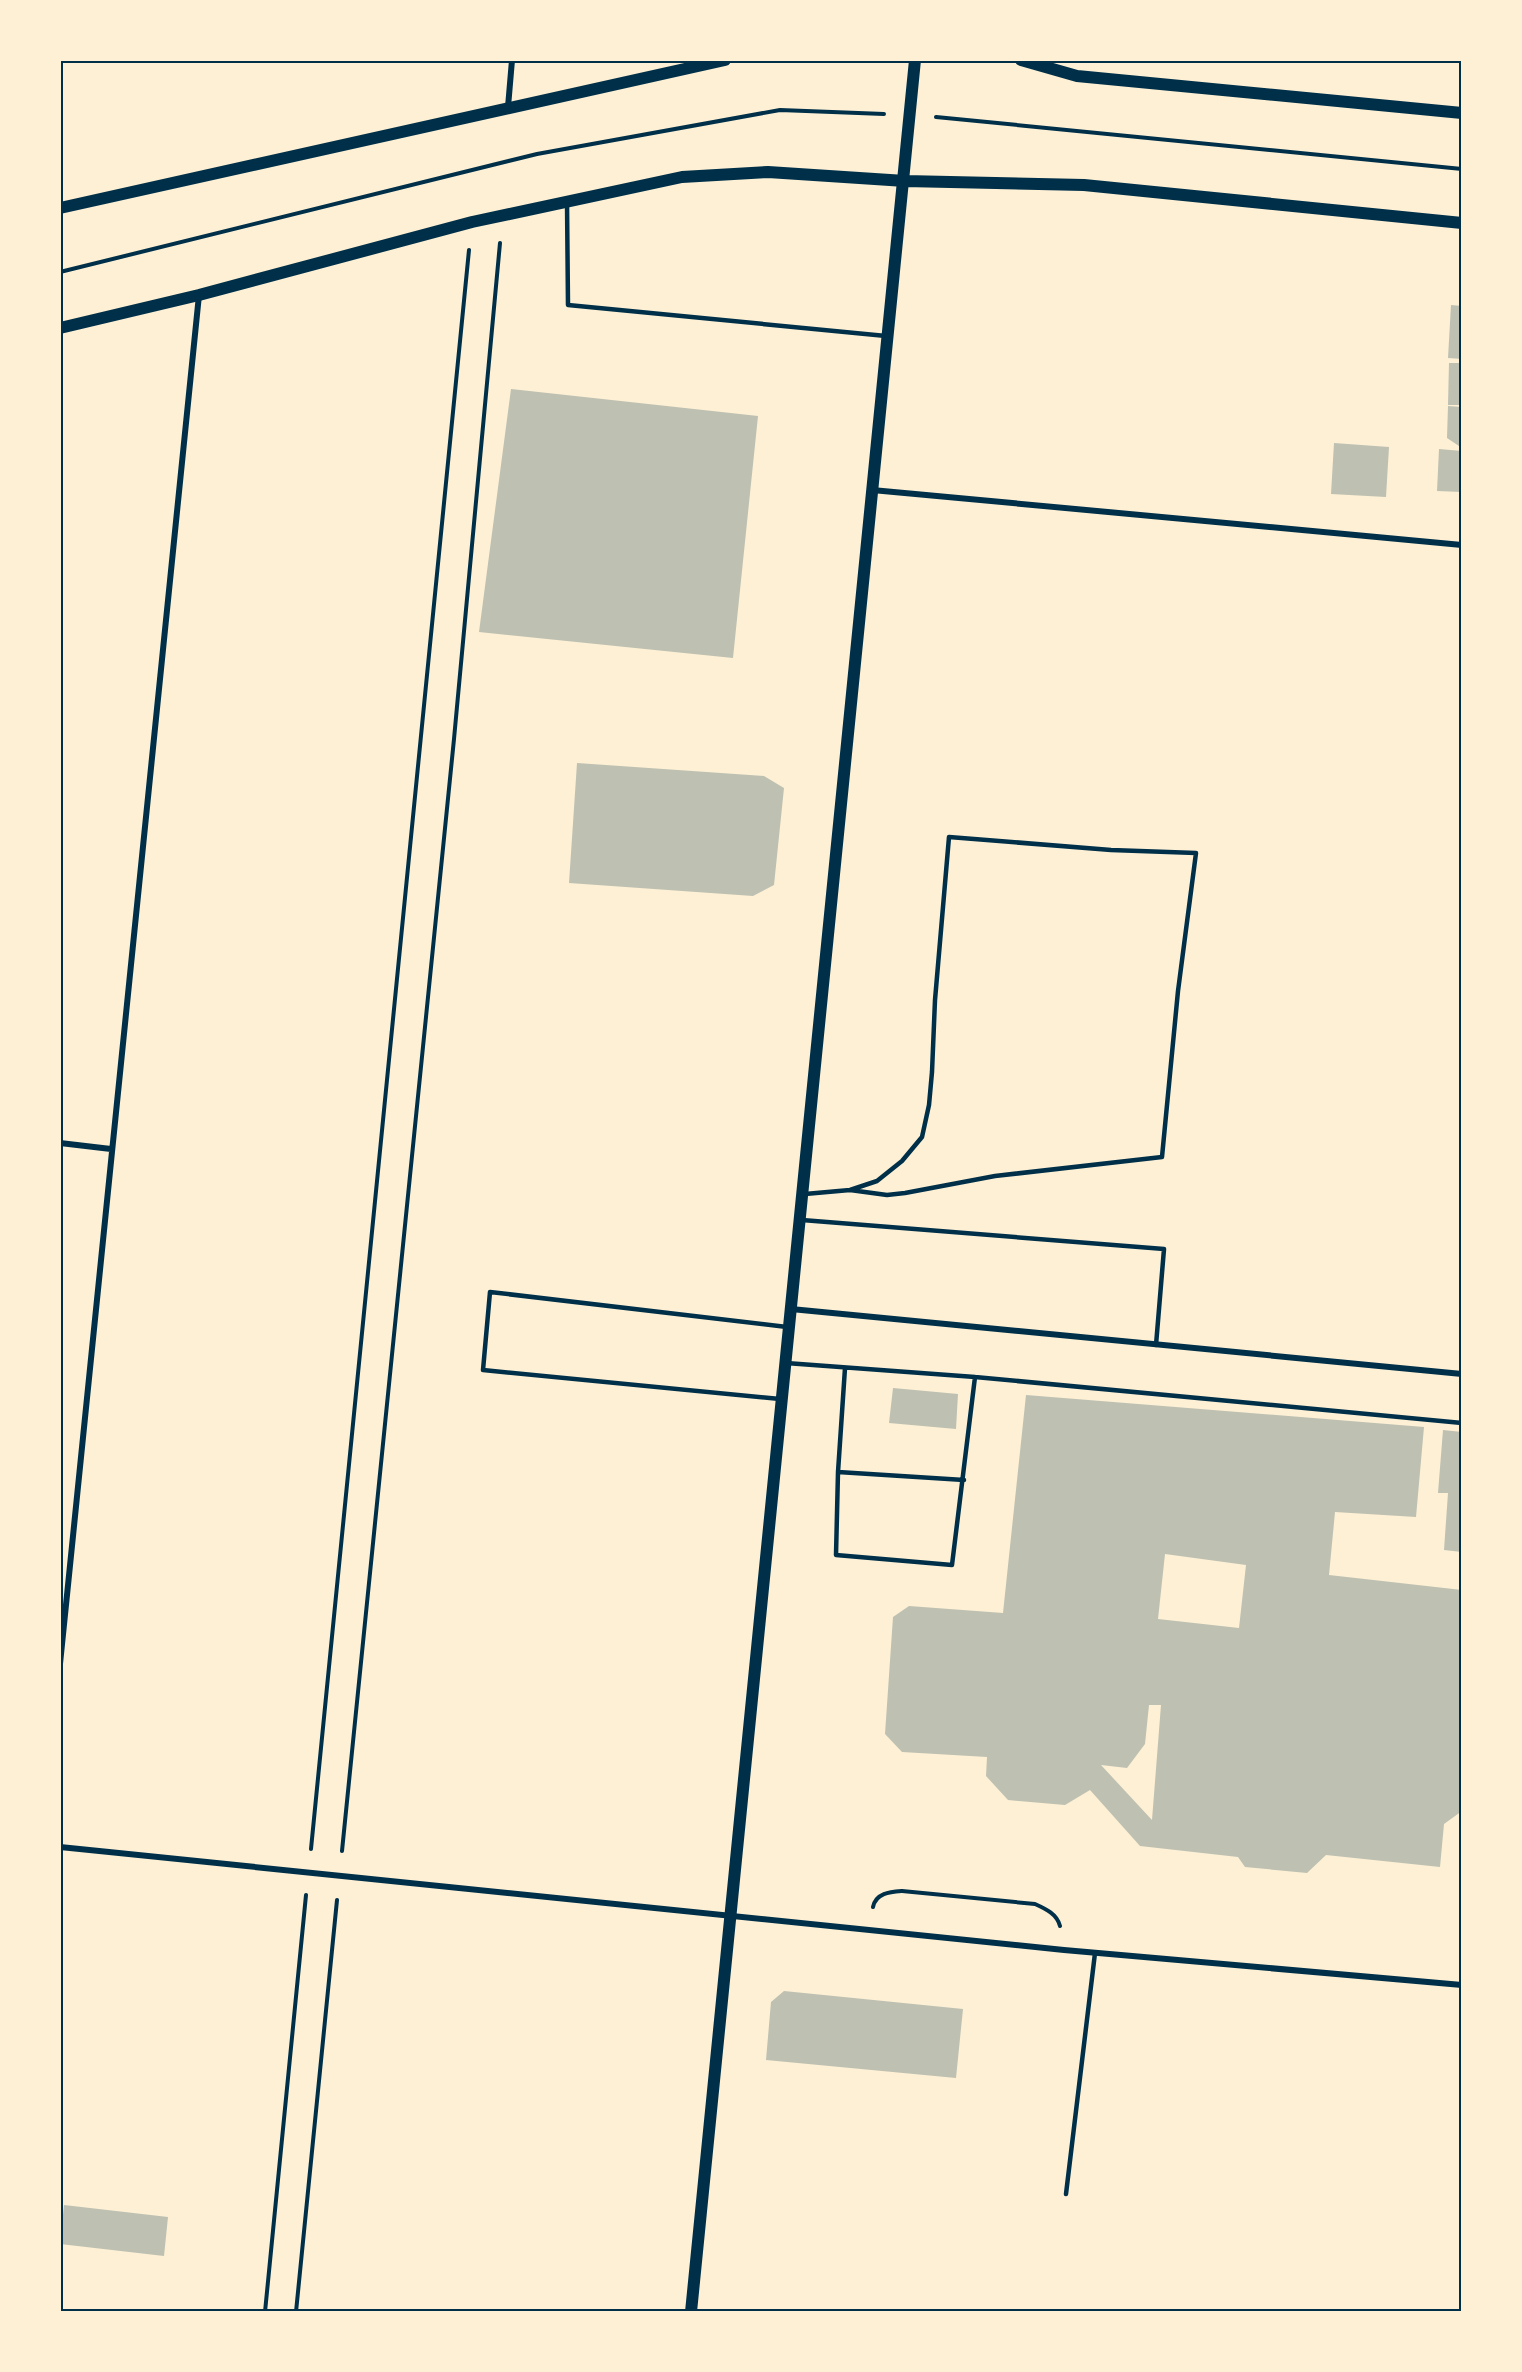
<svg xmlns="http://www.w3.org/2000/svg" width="1522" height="2372" font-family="'Crimson Pro',serif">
	<rect width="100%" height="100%" fill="#fdf0d5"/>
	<path fill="#bec0b2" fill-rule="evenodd" d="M 1451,305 L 1462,306 L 1462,359 L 1448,358 Z
		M 1449,363 L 1462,363 L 1462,405 L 1448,405 Z
		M 511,389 L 758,416 L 733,658 L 479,632 Z
		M 1448,406 L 1462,407 L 1462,448 L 1447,438 Z
		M 1334,443 L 1389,447 L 1386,497 L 1331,494 Z
		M 1439,449 L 1462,451 L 1462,492 L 1437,491 Z
		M 577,763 L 764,776 L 784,788 L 774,885 L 753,896 L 569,883 Z
		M 893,1388 L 958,1394 L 956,1429 L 889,1423 Z
		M 1026,1395 L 1424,1427 L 1416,1517 L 1335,1512 L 1329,1575 L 1462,1590 L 1462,1647 L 1459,1677 L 1462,1680 L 1462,1811 L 1444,1824 L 1440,1867 L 1326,1855 L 1307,1873 L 1245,1867 L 1238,1857 L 1140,1846 L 1090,1790 L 1065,1805 L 1008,1800 L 986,1776 L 987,1757 L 902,1752 L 885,1734 L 893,1617 L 909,1606 L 1003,1613 ZM 1165,1554 L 1246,1565 L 1239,1628 L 1158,1619 ZM 1149,1705 L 1161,1705 L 1152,1820 L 1101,1765 L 1127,1768 L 1145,1744 Z
		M 1443,1430 L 1462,1432 L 1462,1552 L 1444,1550 L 1448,1493 L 1438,1493 Z
		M 784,1991 L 963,2009 L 956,2078 L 766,2060 L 771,2002 Z
		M 64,2205 L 168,2217 L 164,2256 L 60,2244 Z"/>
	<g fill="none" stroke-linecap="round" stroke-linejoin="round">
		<path stroke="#003049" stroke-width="4" d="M 936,117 L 1462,169
			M 60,272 L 537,154 L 780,110 L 884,114
			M 311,1849 L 469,250
			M 342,1851 L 454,739 L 500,243
			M 873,1907 C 876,1893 890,1892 902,1891 L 1035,1904 C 1046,1909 1057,1914 1060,1926
			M 265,2312 L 306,1895
			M 296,2312 L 337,1900"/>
		<path stroke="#003049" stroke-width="4.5" d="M 567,202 L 568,305 L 886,336
			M 805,1194 L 850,1190 L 877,1181 L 902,1161 L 922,1137 L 929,1105 L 932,1072 L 935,1000 L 949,837 L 1111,850 L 1196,853 L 1178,991 L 1162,1157 L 995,1176 L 905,1193 L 887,1195 L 850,1190
			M 802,1220 L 1164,1249 L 1156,1345
			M 786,1363 L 975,1377 L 1462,1423
			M 845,1368 L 838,1472 L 836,1555 L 952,1565 L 975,1377
			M 780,1399 L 483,1370 L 490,1292 L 787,1327
			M 838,1472 L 964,1480
			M 1066,2194 L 1095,1953"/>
		<path stroke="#003049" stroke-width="6" d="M 508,107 L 512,60
			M 872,490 L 1462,545
			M 60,1143 L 111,1149
			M 791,1309 L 1462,1374
			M 60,1664 L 199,295
			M 60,1847 L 1064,1950 L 1462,1985"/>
		<path stroke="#003049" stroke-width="12" d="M 1021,60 L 1077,76 L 1462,113
			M 60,208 L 725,60
			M 60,328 L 199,295 L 472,222 L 682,177 L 768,172 L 905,181 L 1084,185 L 1462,223
			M 691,2312 L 915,60"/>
	</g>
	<rect width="1522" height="2372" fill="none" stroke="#fdf0d5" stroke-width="123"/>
	<rect x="62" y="62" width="1398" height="2248" fill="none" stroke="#003049" stroke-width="2"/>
</svg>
